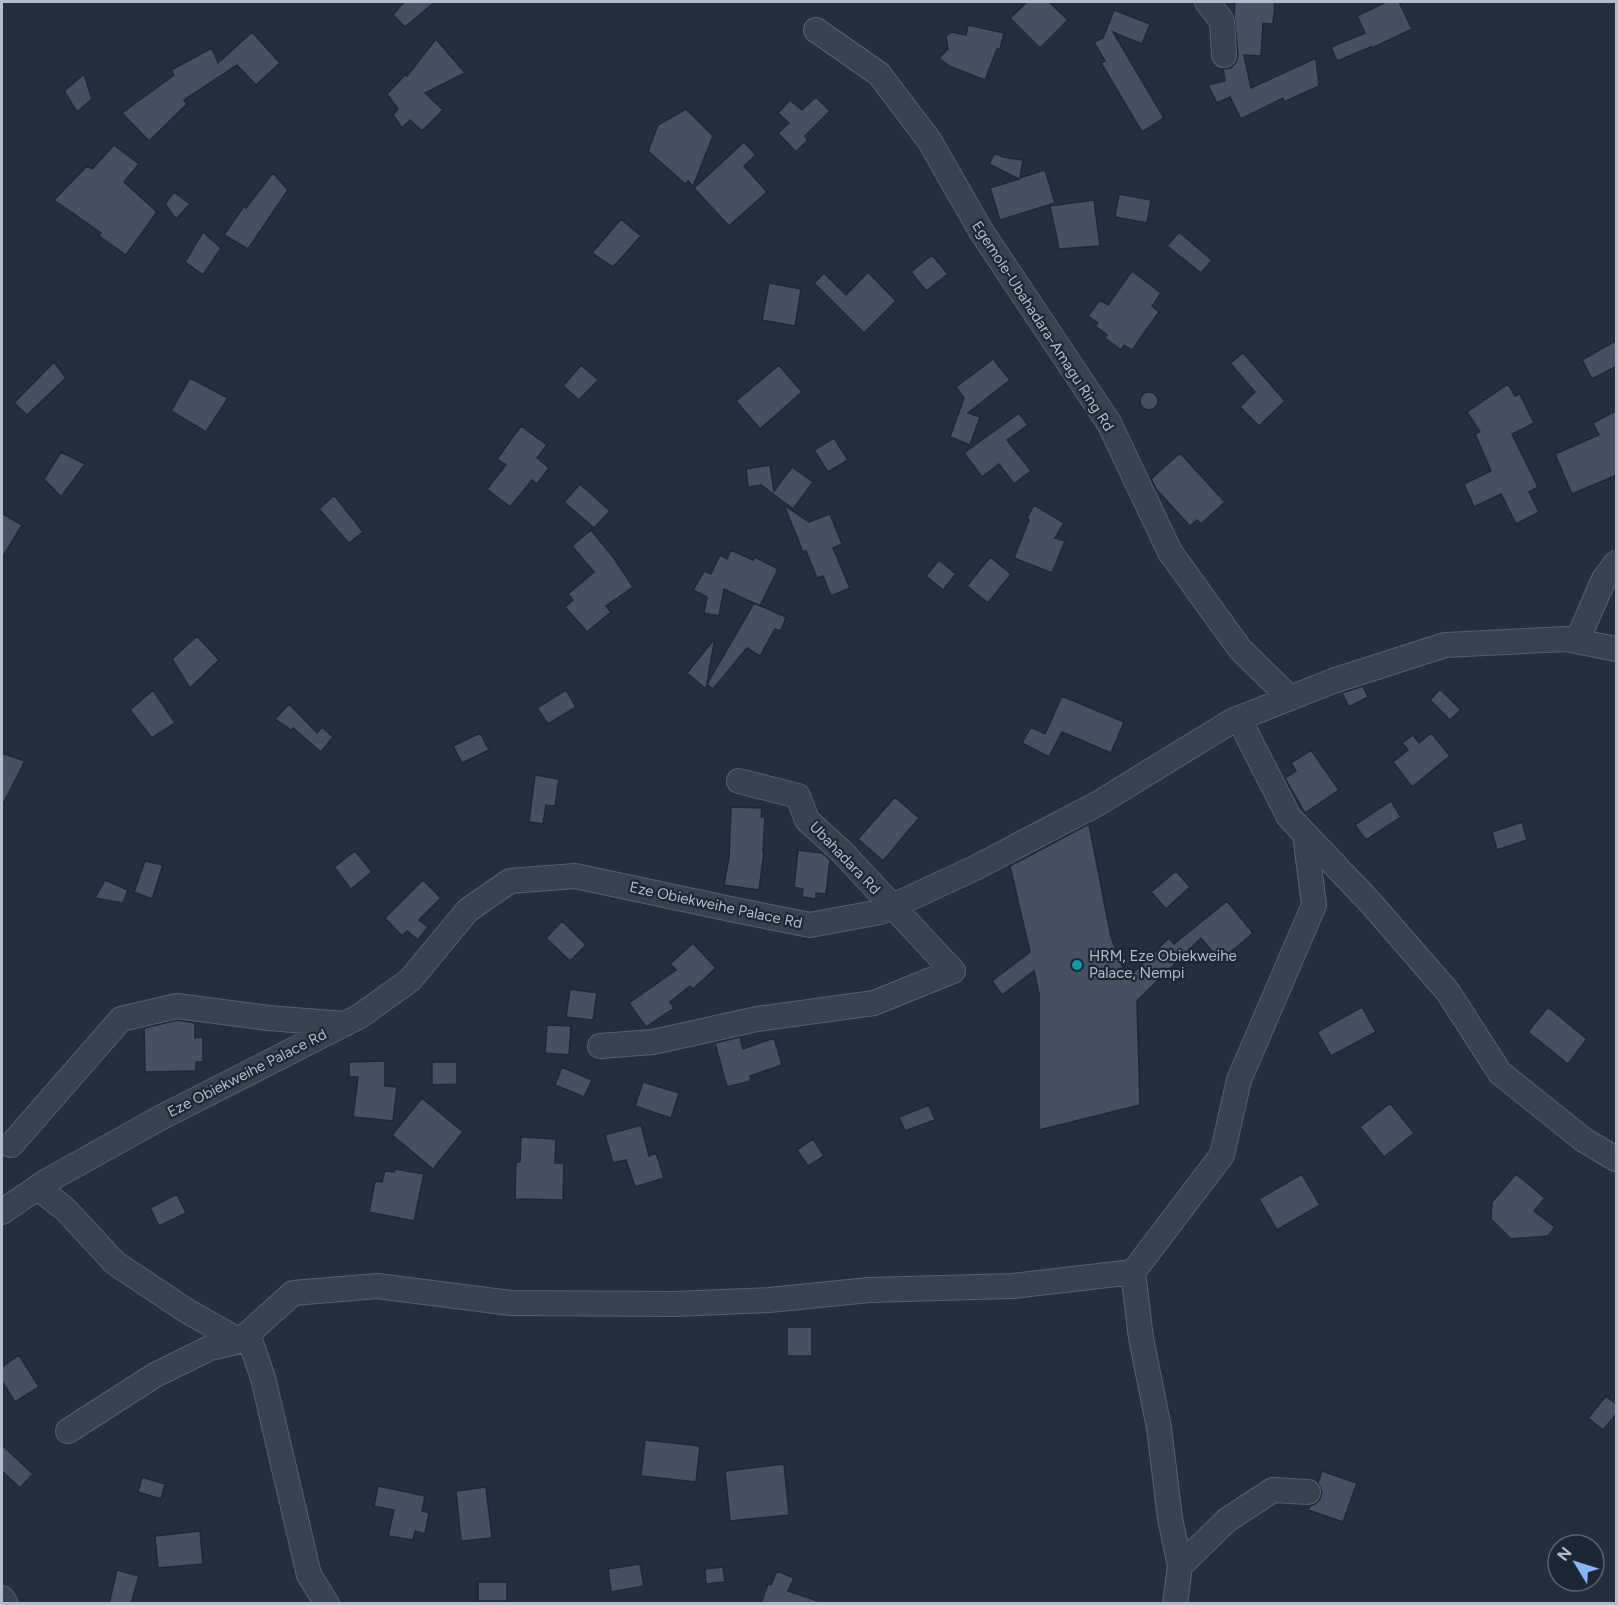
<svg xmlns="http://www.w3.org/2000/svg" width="1618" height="1605" font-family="Figtree,sans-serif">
	<rect width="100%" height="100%" fill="#242f3e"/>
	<path fill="#455162" stroke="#1f2835" stroke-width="1.5" d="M 404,2 L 435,2 L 405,27 L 393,15 Z
		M 1027,2 L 1049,2 L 1068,20 L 1040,48 L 1010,18 Z
		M 1235,2 L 1275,2 L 1273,24 L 1263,23 L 1261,56 L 1244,55 L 1251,88 L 1316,58 L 1319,86 L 1284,102 L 1283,98 L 1241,119 L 1230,97 L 1217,103 L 1208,85 L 1225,81 L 1223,69 L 1231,68 L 1236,62 L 1238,55 L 1234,15 Z
		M 1386,2 L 1399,2 L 1412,29 L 1372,48 L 1371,47 L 1337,61 L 1331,47 L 1365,33 L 1357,16 Z
		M 1114,10 L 1150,24 L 1142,44 L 1113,32 L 1164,118 L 1142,132 L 1101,63 L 1105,61 L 1094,42 L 1103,38 Z
		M 968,25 L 1004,33 L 1000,49 L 997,49 L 985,80 L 949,66 L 939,58 L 948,49 L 946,36 L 952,32 L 966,35 Z
		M 252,32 L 280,63 L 256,85 L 237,65 L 184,100 L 187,104 L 149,141 L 122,113 L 174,75 L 171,70 L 212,48 L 218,63 Z
		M 436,39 L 465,73 L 425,93 L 443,110 L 422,131 L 410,120 L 402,128 L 393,115 L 398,109 L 387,94 L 405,75 L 407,76 Z
		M 84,74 L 92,99 L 77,112 L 64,91 Z
		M 816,97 L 830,111 L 805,136 L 808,140 L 796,152 L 778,133 L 789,123 L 778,113 L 790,100 L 802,110 Z
		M 686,109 L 713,136 L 693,186 L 688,181 L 685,184 L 648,151 L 658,125 Z
		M 744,142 L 756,155 L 744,166 L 767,192 L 729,226 L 694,188 Z
		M 114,145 L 139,164 L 124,182 L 157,212 L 126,255 L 99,236 L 101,233 L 54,200 L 87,166 L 92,169 Z
		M 995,153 L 1003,157 L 1023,160 L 1020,178 L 1045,170 L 1055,203 L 1000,220 L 990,188 L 1019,179 L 989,164 Z
		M 273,173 L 288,190 L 248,249 L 224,235 L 244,206 L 246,208 Z
		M 174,192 L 190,204 L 176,219 L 165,204 Z
		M 1119,194 L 1151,200 L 1147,223 L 1115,217 Z
		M 1094,200 L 1100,246 L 1059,249 L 1050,206 Z
		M 621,219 L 641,236 L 613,267 L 592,253 Z
		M 203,232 L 221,248 L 203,275 L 185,262 Z
		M 1179,232 L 1212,260 L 1201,273 L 1167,246 Z
		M 932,255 L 948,274 L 926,291 L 911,272 Z
		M 1132,271 L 1161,293 L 1152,306 L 1159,312 L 1132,350 L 1124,345 L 1121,350 L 1105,338 L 1107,335 L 1095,326 L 1098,323 L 1088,316 L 1100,300 L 1108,305 Z
		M 868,272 L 896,301 L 864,333 L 814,283 L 824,273 L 846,295 Z
		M 769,283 L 801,289 L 795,326 L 762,320 Z
		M 1617,340 L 1617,366 L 1592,379 L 1582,360 Z
		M 1243,353 L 1285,401 L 1259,426 L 1240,407 L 1255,392 L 1230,363 Z
		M 993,359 L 1010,380 L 968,413 L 980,417 L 970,445 L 950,437 L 964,398 L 956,387 Z
		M 54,362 L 66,378 L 27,415 L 14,403 Z
		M 581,365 L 598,380 L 579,400 L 563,386 Z
		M 779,365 L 802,392 L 760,429 L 736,401 Z
		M 190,378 L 228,398 L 206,432 L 171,411 Z
		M 1508,384 L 1515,396 L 1520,394 L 1534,423 L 1512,434 L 1538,487 L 1529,492 L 1539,512 L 1516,524 L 1501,494 L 1474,507 L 1464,484 L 1491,471 L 1475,434 L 1480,432 L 1467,412 Z
		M1140 401a9 9 0 1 1 18 0a9 9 0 1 1-18 0Z
		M 1617,410 L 1617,475 L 1572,494 L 1555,454 L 1599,435 L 1593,423 Z
		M 1019,413 L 1028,425 L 1007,440 L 1031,471 L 1014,484 L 999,464 L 982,477 L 964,453 Z
		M 521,426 L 547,445 L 537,458 L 549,468 L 537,484 L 532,480 L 510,507 L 487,489 L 506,465 L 497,459 Z
		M 834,438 L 848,460 L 828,472 L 814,450 Z
		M 61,452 L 85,464 L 61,497 L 44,479 Z
		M 1180,453 L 1225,502 L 1201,524 L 1197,520 L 1190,526 L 1156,489 L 1151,479 Z
		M 770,465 L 774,491 L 792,467 L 813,482 L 793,509 L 761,485 L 748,487 L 746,469 Z
		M 580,484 L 610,511 L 594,528 L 564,502 Z
		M 334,495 L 363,532 L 349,543 L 319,509 Z
		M 784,505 L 809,522 L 830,514 L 842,544 L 833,548 L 850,588 L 831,596 L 823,576 L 817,578 L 806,551 L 803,552 Z
		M 1034,505 L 1064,523 L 1055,538 L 1065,541 L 1052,573 L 1014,558 L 1029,520 L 1027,518 Z
		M 2,513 L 22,525 L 2,558 Z
		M 591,530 L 613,557 L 633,587 L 606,606 L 611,612 L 587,632 L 565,607 L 573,600 L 568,594 L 594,572 L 572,546 Z
		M 731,550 L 753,560 L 755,557 L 778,569 L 760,606 L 724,589 L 719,616 L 704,613 L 707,597 L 693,590 L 704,571 L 711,574 L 720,555 L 727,559 Z
		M 990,557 L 1011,574 L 988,603 L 967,586 Z
		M 939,560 L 956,574 L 943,590 L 926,576 Z
		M 754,603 L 786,617 L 781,631 L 775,629 L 760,656 L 747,648 L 713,689 L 707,684 Z
		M 197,636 L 219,660 L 190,688 L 172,659 Z
		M 715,638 L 706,689 L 687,673 Z
		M 1363,686 L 1368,697 L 1349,707 L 1342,693 Z
		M 1440,689 L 1461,710 L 1450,720 L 1430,700 Z
		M 153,690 L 175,723 L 152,738 L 130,710 Z
		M 566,690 L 576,707 L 548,724 L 537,708 Z
		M 1062,696 L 1124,722 L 1111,753 L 1062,732 L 1049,757 L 1022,743 L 1031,727 L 1045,734 Z
		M 289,704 L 317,733 L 322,727 L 333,737 L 321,752 L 293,728 L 291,730 L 275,719 Z
		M 480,733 L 489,750 L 462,763 L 453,746 Z
		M 1431,733 L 1450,756 L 1412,787 L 1393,762 L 1408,750 L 1402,743 L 1413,735 L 1419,743 Z
		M 1311,750 L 1339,790 L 1305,813 L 1285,778 L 1296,771 L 1291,763 Z
		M 2,753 L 25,761 L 2,806 Z
		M 535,775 L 559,779 L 555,806 L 546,805 L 543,824 L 529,822 Z
		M 895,797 L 919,818 L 883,861 L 858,839 Z
		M 1391,801 L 1401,817 L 1366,840 L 1355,825 Z
		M 731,807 L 762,808 L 761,817 L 765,817 L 763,852 L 764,852 L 759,890 L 724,885 L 729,857 Z
		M 1522,822 L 1527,840 L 1497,850 L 1492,832 Z
		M 1089,824 L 1111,937 L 1127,979 L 1169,938 L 1174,944 L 1227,901 L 1253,933 L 1220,961 L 1201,938 L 1137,1001 L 1140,1105 L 1039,1130 L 1039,993 L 1034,971 L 1002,995 L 992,981 L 1030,952 L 1010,866 Z
		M 798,850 L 822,853 L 830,860 L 826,894 L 816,893 L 816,899 L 802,897 L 803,889 L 794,887 Z
		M 355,851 L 372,872 L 351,889 L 334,867 Z
		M 145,861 L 163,865 L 152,899 L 134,892 Z
		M 1176,871 L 1190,887 L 1166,909 L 1151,892 Z
		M 105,880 L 128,890 L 123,903 L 95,898 Z
		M 423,880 L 441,898 L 419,920 L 428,927 L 418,940 L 407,931 L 402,936 L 385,918 Z
		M 562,921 L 586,945 L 570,961 L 546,938 Z
		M 693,943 L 716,968 L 693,989 L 690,986 L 670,1002 L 674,1008 L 646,1027 L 629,1003 L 676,970 L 670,964 Z
		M 570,989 L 597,993 L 593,1020 L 566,1017 Z
		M 1362,1007 L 1376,1032 L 1331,1056 L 1317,1032 Z
		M 1548,1007 L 1587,1039 L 1568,1064 L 1528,1032 Z
		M 178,1020 L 195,1023 L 195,1038 L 203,1037 L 203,1062 L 196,1062 L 196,1071 L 145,1072 L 144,1028 Z
		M 547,1025 L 571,1026 L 569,1055 L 545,1053 Z
		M 740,1037 L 743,1049 L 774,1038 L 782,1065 L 750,1076 L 751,1081 L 727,1087 L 715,1043 Z
		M 385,1061 L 385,1086 L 397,1087 L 393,1121 L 353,1117 L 358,1077 L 349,1077 L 349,1062 Z
		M 432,1062 L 457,1062 L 457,1084 L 432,1085 Z
		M 562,1067 L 592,1080 L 584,1097 L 555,1085 Z
		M 643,1082 L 679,1093 L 671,1118 L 635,1106 Z
		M 422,1098 L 463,1132 L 433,1169 L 392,1135 Z
		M 1390,1103 L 1414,1133 L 1384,1157 L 1360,1127 Z
		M 929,1105 L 935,1120 L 905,1131 L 899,1117 Z
		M 641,1125 L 649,1156 L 656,1153 L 664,1178 L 635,1187 L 626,1160 L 613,1163 L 605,1135 Z
		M 521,1137 L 556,1139 L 555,1163 L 564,1163 L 563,1200 L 515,1199 L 516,1162 L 520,1162 Z
		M 813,1139 L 824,1156 L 808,1166 L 797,1150 Z
		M 395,1169 L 424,1174 L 414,1221 L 369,1212 L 375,1181 L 382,1182 L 385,1171 L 394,1172 Z
		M 1302,1174 L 1320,1205 L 1277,1230 L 1259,1199 Z
		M 1516,1174 L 1545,1198 L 1534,1211 L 1555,1227 L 1548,1236 L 1511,1239 L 1491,1219 L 1492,1202 Z
		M 177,1194 L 186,1213 L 159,1226 L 150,1208 Z
		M 787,1327 L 812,1327 L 812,1356 L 787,1356 Z
		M 19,1355 L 39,1387 L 15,1402 L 2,1381 L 2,1367 Z
		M 1606,1396 L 1617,1405 L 1617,1413 L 1603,1430 L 1588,1418 Z
		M 645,1440 L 700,1446 L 696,1482 L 641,1476 Z
		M 2,1445 L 33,1474 L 20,1488 L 2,1471 Z
		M 784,1464 L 789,1515 L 730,1521 L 725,1471 Z
		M 1322,1471 L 1357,1483 L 1343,1522 L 1308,1510 L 1310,1506 L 1315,1504 L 1320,1499 L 1322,1492 L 1318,1483 Z
		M 142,1477 L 165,1484 L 161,1499 L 138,1492 Z
		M 378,1486 L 425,1496 L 422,1511 L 429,1513 L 425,1534 L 415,1531 L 413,1540 L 388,1536 L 394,1510 L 374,1506 Z
		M 486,1487 L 492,1538 L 461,1541 L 456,1491 Z
		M 200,1531 L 203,1564 L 158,1568 L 155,1536 Z
		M 640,1564 L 644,1586 L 611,1592 L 608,1569 Z
		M 723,1567 L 725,1582 L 706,1584 L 705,1569 Z
		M 117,1570 L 139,1576 L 131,1604 L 109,1604 Z
		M 777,1571 L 794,1578 L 788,1591 L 818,1601 L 818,1604 L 761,1604 L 768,1584 L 771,1585 Z
		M 478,1582 L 507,1582 L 507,1601 L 478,1601 Z"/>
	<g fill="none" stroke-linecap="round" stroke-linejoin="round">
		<defs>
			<path id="minor" d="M 1207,2 L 1222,21 L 1224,55
				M 816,30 L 879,74 L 929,140 L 981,231 L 1109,423 L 1170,552 L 1240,649 L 1290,698
				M 1577,641 L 1604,579 L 1616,563
				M 1239,719 L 1289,817 L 1369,901 L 1448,992 L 1500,1073 L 1584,1140 L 1616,1159
				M 600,1046 L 653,1042 L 757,1019 L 874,1003 L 953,971 L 842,852 L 807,820 L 798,796 L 739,781
				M 11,1145 L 121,1019 L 177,1006 L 268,1018 L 345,1024
				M 38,1188 L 65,1209 L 115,1263 L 187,1311 L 240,1341
				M 2,1212 L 47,1181 L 160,1118 L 360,1016 L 410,980 L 468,910 L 510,881 L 575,876 L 735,910 L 810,925 L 880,912 L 975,868 L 1097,804 L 1232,721 L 1333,681 L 1445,645 L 1566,639 L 1616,649
				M 1133,1272 L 1141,1338 L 1159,1428 L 1170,1518 L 1180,1566
				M 248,1334 L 263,1378 L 309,1575 L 327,1604
				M 68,1431 L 155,1375 L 210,1348 L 240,1341 L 293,1293 L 377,1286 L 511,1303 L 675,1304 L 769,1300 L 869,1290 L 1013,1286 L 1133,1272 L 1222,1155 L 1239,1080 L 1314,905 L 1305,834
				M 2,1598 L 6,1604
				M 1175,1604 L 1180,1566 L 1227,1520 L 1273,1490 L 1308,1492"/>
		</defs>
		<use href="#minor" stroke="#565f6c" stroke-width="26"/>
		<use href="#minor" stroke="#38414e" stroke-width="24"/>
	</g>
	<circle fill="#0f9aa8" stroke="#1d2633" stroke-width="2" cx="1077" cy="965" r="6"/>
	<g text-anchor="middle" stroke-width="4.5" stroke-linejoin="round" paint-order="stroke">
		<g font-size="15" fill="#b4bcc9" stroke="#1d2633">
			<text transform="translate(1043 326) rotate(57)" y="5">Egemole-Ubahadara-Amagu Ring Rd</text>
			<text transform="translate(845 858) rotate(46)" y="5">Ubahadara Rd</text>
			<text transform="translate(716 905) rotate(12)" y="5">Eze Obiekweihe Palace Rd</text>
			<text transform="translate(247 1073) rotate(-27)" y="5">Eze Obiekweihe Palace Rd</text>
		</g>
		<g font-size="15" fill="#b4bcc9" stroke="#1d2633" text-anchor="start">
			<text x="1089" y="961">HRM, Eze Obiekweihe<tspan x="1089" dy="17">Palace, Nempi</tspan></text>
		</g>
	</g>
	<rect width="1618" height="1605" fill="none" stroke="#b4bcc9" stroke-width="6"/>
	<g transform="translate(1576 1563) rotate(308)"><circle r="28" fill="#1d2633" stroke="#59626f" stroke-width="1.5"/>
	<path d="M0-4.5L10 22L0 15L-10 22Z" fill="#8ab4f8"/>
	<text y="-9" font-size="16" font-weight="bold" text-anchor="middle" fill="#b4bcc9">N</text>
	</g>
</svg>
